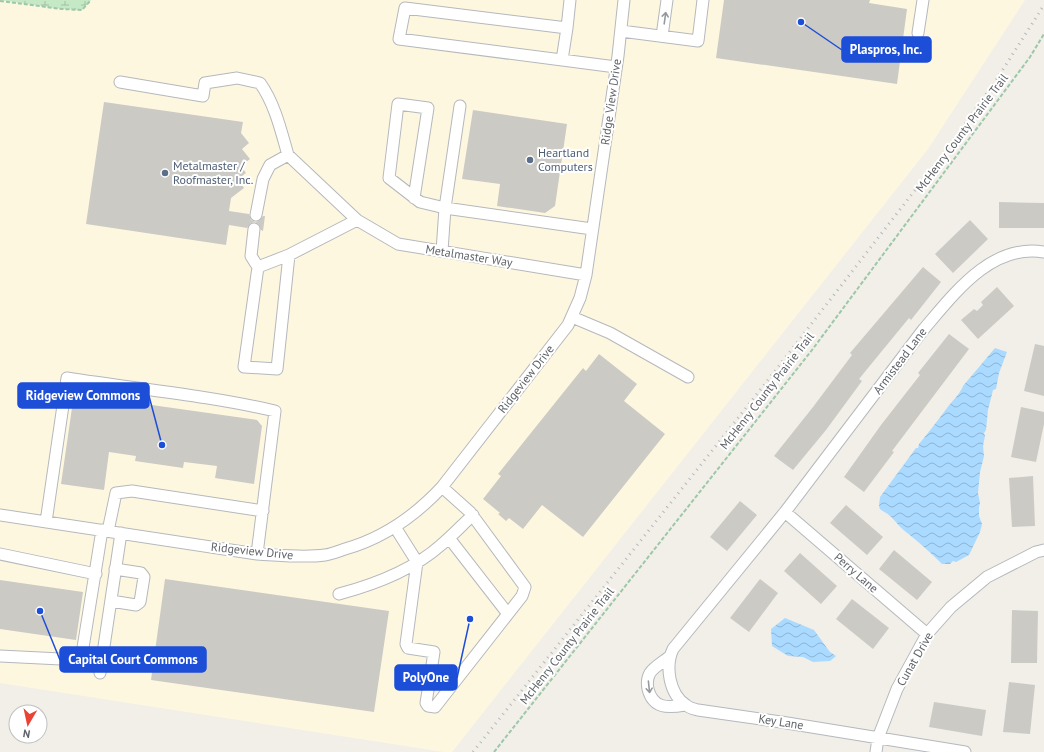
<svg xmlns="http://www.w3.org/2000/svg" width="1044" height="752" font-family="'PT Sans',sans-serif">
	<defs>
		<pattern id="wetland-marsh" width="20" height="14" patternUnits="userSpaceOnUse"><rect width="20" height="14" fill="#c5e8c5"/><path d="M1 5h8M5 5V1M11 12h8M15 12V8" fill="none" stroke="#a3c0a4"/></pattern>
		<pattern id="water-waves" width="16" height="10" patternUnits="userSpaceOnUse"><rect width="16" height="10" fill="#aadaff"/><path d="M0 5q4-4 8 0t8 0" fill="none" stroke="#8eb4d2"/></pattern>
	</defs>
	<rect width="100%" height="100%" fill="#f1efe8"/>
	<path fill="#fef7e0" d="M 0,0 L 1025,0 L 928,149 L 452,752 L 444,752 L 0,683 Z"/>
	<path fill="url(#wetland-marsh)" d="M 0,0 L 91,0 L 82,10 L 62,9 Z"/>
	<path fill="url(#water-waves)" d="M 995,348 L 1007,352 L 999,373 L 996,389 L 993,390 L 988,410 L 986,430 L 984,433 L 985,436 L 983,446 L 984,456 L 980,472 L 978,493 L 980,503 L 979,507 L 979,516 L 982,524 L 980,532 L 969,555 L 956,562 L 953,561 L 950,564 L 942,564 C 931,553 919,542 906,532 C 900,528 895,520 889,515 C 887,513 882,511 880,509 C 878,506 880,500 880,497 L 916,448 L 918,448 L 919,444 C 929,432 938,420 947,408 C 952,401 960,394 963,386 Z
		M 785,618 L 814,630 L 830,652 L 836,656 L 830,661 L 813,662 L 803,657 L 788,656 L 772,646 L 771,629 Z"/>
	<path fill="#cccac5" d="M 724,0 L 870,0 L 869,3 L 907,9 L 897,84 L 716,58 Z
		M 104,102 L 243,122 L 241,133 L 249,143 L 242,149 L 250,159 L 241,166 L 246,173 L 238,179 L 244,188 L 231,198 L 229,211 L 249,214 L 251,220 L 255,222 L 259,221 L 263,216 L 265,216 L 263,231 L 261,230 L 258,224 L 255,222 L 251,223 L 247,228 L 229,225 L 226,245 L 86,224 Z
		M 473,110 L 567,124 L 555,206 L 545,213 L 497,206 L 500,184 L 462,179 Z
		M 999,202 L 1044,203 L 1044,228 L 999,228 Z
		M 970,220 L 988,239 L 953,273 L 935,254 Z
		M 923,267 L 941,282 L 911,320 L 909,318 L 859,379 L 862,381 L 826,430 L 793,470 L 774,456 L 813,407 L 852,355 L 850,353 Z
		M 997,287 L 1014,306 L 978,339 L 961,320 L 974,309 L 977,311 L 983,305 L 981,302 Z
		M 949,334 L 969,349 L 892,451 L 894,452 L 864,492 L 844,477 L 881,425 L 920,375 L 918,373 Z
		M 1035,344 L 1044,346 L 1044,396 L 1024,391 Z
		M 599,354 L 637,384 L 624,401 L 665,434 L 583,537 L 542,505 L 523,529 L 509,518 L 506,521 L 498,514 L 500,513 L 483,499 L 501,476 L 498,474 L 583,368 L 586,371 Z
		M 74,394 L 257,420 L 262,426 L 254,484 L 215,478 L 217,466 L 184,462 L 183,468 L 135,461 L 136,456 L 109,452 L 104,490 L 61,484 Z
		M 1021,407 L 1044,412 L 1044,424 L 1036,462 L 1011,457 Z
		M 1033,476 L 1035,526 L 1012,527 L 1009,478 Z
		M 740,501 L 757,515 L 727,551 L 710,537 Z
		M 846,505 L 883,537 L 867,555 L 830,523 Z
		M 894,550 L 932,582 L 917,600 L 879,569 Z
		M 800,553 L 837,586 L 821,604 L 784,571 Z
		M 165,579 L 389,611 L 374,712 L 151,680 Z
		M 760,579 L 778,593 L 749,632 L 730,618 Z
		M 0,580 L 83,592 L 76,640 L 0,629 Z
		M 852,599 L 889,628 L 873,649 L 836,619 Z
		M 1012,610 L 1038,611 L 1037,663 L 1011,663 Z
		M 1009,682 L 1035,685 L 1030,734 L 1003,732 Z
		M 934,702 L 986,710 L 982,736 L 929,727 Z"/>
	<g fill="none" stroke-linecap="round" stroke-linejoin="round">
		<defs>
			<path id="minor" d="M 567,28 L 570,0
				M 621,31 L 698,41 L 703,0
				M 918,33 L 923,0
				M 662,36 L 667,0
				M 562,60 L 567,28 L 405,8 L 399,39 L 616,67
				M 120,82 L 203,96 L 205,83 L 237,78 L 260,83 C 275,104 281,131 288,155
				M 414,198 L 428,108 L 398,104 L 389,178 L 420,202 L 445,208 L 460,106
				M 256,215 L 263,179 L 270,165 L 288,155 L 357,220 L 398,244 L 586,275
				M 254,229 L 251,256 L 258,267
				M 442,251 L 445,208 L 592,229
				M 289,255 L 258,267 L 244,367 L 277,369 L 289,255 L 357,220
				M 572,317 L 610,333 L 688,377
				M 785,512 L 927,634
				M 0,515 L 257,554 C 279,555 303,558 325,555 C 332,554 339,551 345,549 C 384,538 415,516 442,487 L 568,325 L 580,298 L 586,275 L 618,56 L 624,0
				M 46,522 L 67,378 C 136,389 207,395 275,411 L 257,554
				M 395,527 L 417,562 L 406,644 L 408,648 L 434,652 L 426,703 L 428,706 L 435,707 L 522,596 L 525,587 L 470,512 L 442,487
				M 108,531 L 116,493 L 132,491 L 263,511
				M 449,538 L 508,614
				M 0,554 L 96,574
				M 339,594 C 373,585 414,569 441,545 C 452,536 462,525 473,515
				M 111,601 L 136,605 L 140,602 L 144,577 L 141,573 L 115,569
				M 0,656 L 81,660 L 102,530
				M 669,657 C 663,662 654,667 650,673 C 647,678 647,684 648,689 C 653,709 668,708 685,705
				M 100,673 L 121,533
				M 876,752 L 878,738 L 897,689 L 927,634 L 951,607 L 987,577 L 1036,552 L 1044,550
				M 965,752 L 781,722 L 698,710 C 694,709 689,708 686,705 C 669,694 665,666 673,649 L 785,512 L 923,330 C 954,294 991,243 1044,252"/>
		</defs>
		<use href="#minor" stroke="#b5b8bc" stroke-width="13"/>
		<path stroke="#9cc7a9" stroke-width="2" stroke-dasharray="4 2" stroke-linecap="butt" d="M 0,1 L 62,9 L 82,10 L 91,0
			M 494,752 L 812,350 L 1030,57 L 1044,34"/>
		<use href="#minor" stroke="#fff" stroke-width="11"/>
		<path stroke="#b6b7b8" stroke-width="3" stroke-dasharray="1 5" stroke-linecap="butt" d="M 473,752 L 761,389 L 950,145 L 995,82 L 1044,5"/>
	</g>
	<defs><path id="oneway-shaft" d="M-6 0H5M1.5-3L5.5 0L1.5 3" fill="none" stroke-width="1.6" stroke-linecap="round" stroke-linejoin="round"/></defs>
	<g stroke="#979a9d">
		<use href="#oneway-shaft" transform="translate(665 18) rotate(-82)"/>
		<use href="#oneway-shaft" transform="translate(649 687) rotate(84)"/>
	</g>
	<g fill="#5c6f8a" stroke="#fff" stroke-width="1.5">
		<circle cx="530" cy="160" r="4"/>
		<circle cx="165" cy="173" r="4"/>
	</g>
	<g text-anchor="middle" stroke-width="4" stroke-linejoin="round" paint-order="stroke">
		<g font-size="12" fill="#5f6368" stroke="#fff">
			<text transform="translate(611 102) rotate(-82)" y="4">Ridge View Drive</text>
			<text transform="translate(962 133) rotate(-53)" y="4">McHenry County Prairie Trail</text>
			<text transform="translate(469 256) rotate(9)" y="4">Metalmaster Way</text>
			<text transform="translate(900 361) rotate(-53)" y="4">Armistead Lane</text>
			<text transform="translate(526 379) rotate(-52)" y="4">Ridgeview Drive</text>
			<text transform="translate(767 391) rotate(-52)" y="4">McHenry County Prairie Trail</text>
			<text transform="translate(252 551) rotate(6)" y="4">Ridgeview Drive</text>
			<text transform="translate(856 573) rotate(41)" y="4">Perry Lane</text>
			<text transform="translate(567 646) rotate(-52)" y="4">McHenry County Prairie Trail</text>
			<text transform="translate(915 659) rotate(-60)" y="4">Cunat Drive</text>
			<text transform="translate(781 722) rotate(9)" y="4">Key Lane</text>
		</g>
		<g font-size="12" fill="#4e5e75" stroke="#fff" text-anchor="start">
			<text x="538" y="157">Heartland<tspan x="538" dy="14">Computers</tspan></text>
			<text x="173" y="170">Metalmaster /<tspan x="173" dy="14">Roofmaster, Inc.</tspan></text>
		</g>
	</g>
	<path fill="none" stroke="#1d4ed8" stroke-width="1.5" d="M801 22L842 50M162 445L149 396M40 611L60 660M470 619L457 678"/>
	<g fill="#1d4ed8" stroke="#fff" stroke-width="1.5">
		<circle cx="801" cy="22" r="4"/>
		<circle cx="162" cy="445" r="4"/>
		<circle cx="40" cy="611" r="4"/>
		<circle cx="470" cy="619" r="4"/>
	</g>
	<g fill="#1d4ed8" stroke="#1d4ed8" stroke-width="1.5">
		<rect x="842" y="37" width="89" height="25" rx="4"/>
		<rect x="18" y="383" width="131" height="25" rx="4"/>
		<rect x="60" y="647" width="146" height="25" rx="4"/>
		<rect x="395" y="665" width="62" height="25" rx="4"/>
	</g>
	<g font-size="13" text-anchor="middle" font-weight="bold" fill="#fff">
		<text x="886" y="54">Plaspros, Inc.</text>
		<text x="83" y="400">Ridgeview Commons</text>
		<text x="133" y="664">Capital Court Commons</text>
		<text x="426" y="682">PolyOne</text>
	</g>
	<g transform="translate(28 724) rotate(189)"><circle r="19" fill="#ffffff" stroke="#bfc1c3"/>
	<path d="M0-3L7 15L0 10L-7 15Z" fill="#ea4335"/>
	<text y="-6" font-size="11" font-weight="bold" text-anchor="middle" fill="#5f6368">N</text>
	</g>
</svg>
